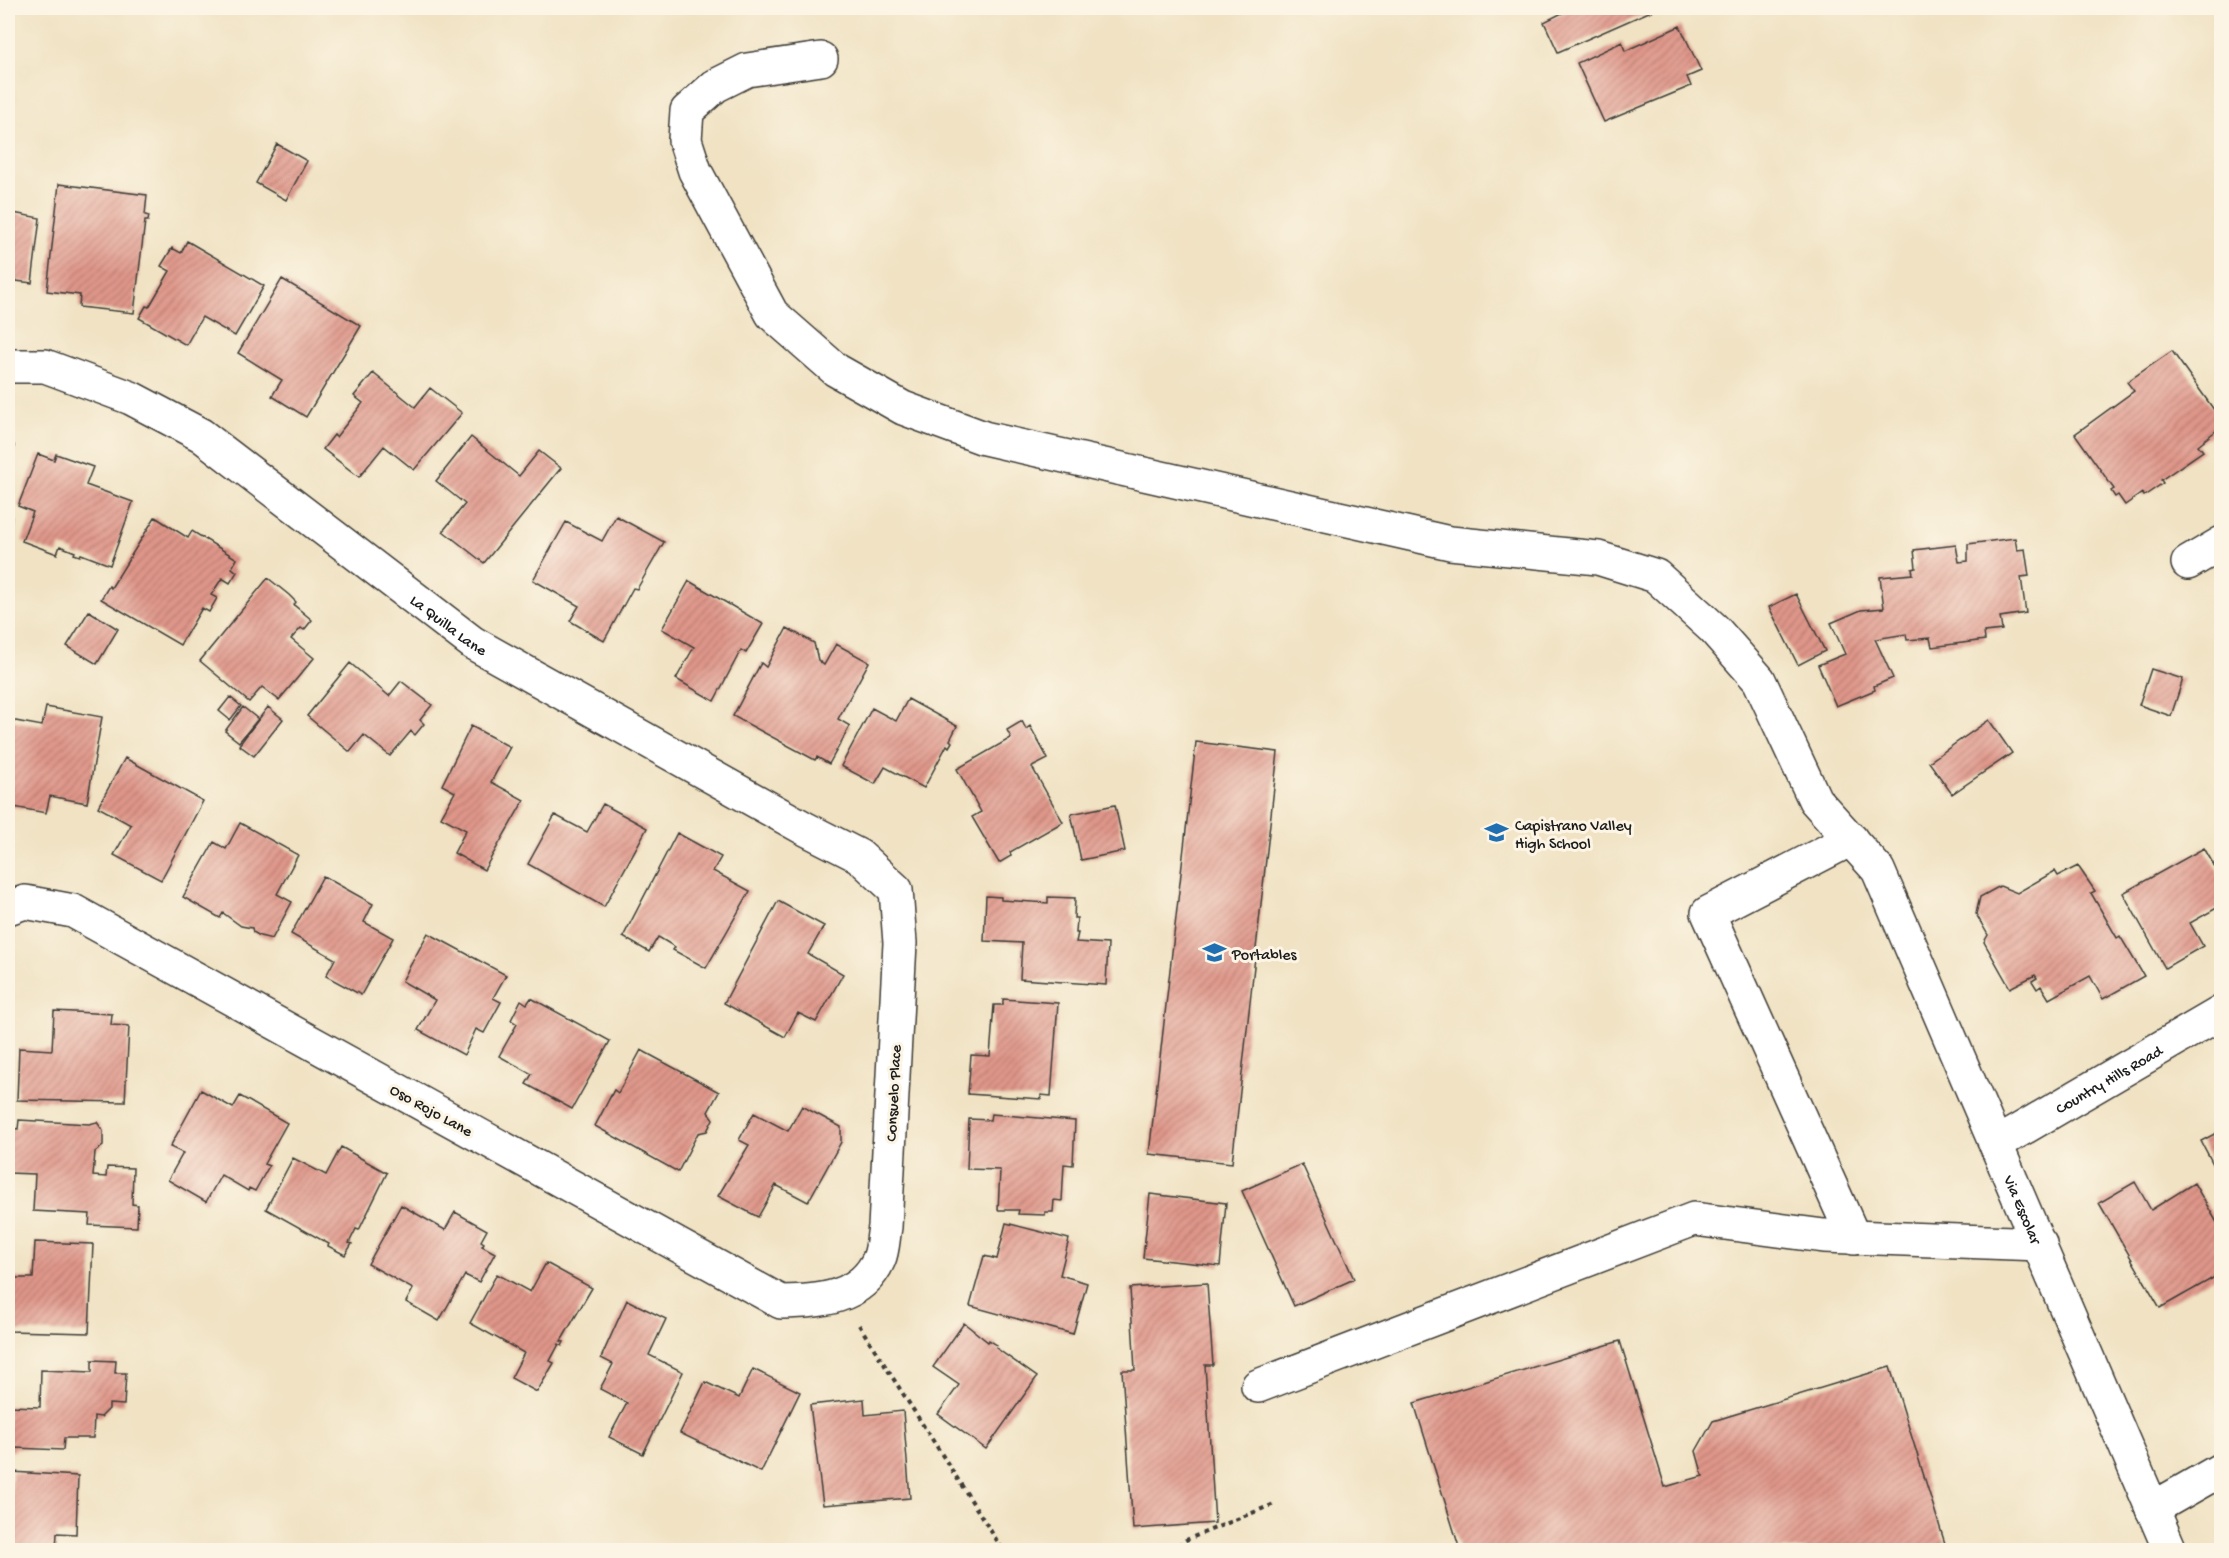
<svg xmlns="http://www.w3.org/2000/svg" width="2229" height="1558" font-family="'Gochi Hand',sans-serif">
	<defs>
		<pattern id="building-hatch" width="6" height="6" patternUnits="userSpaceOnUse" patternTransform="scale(1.5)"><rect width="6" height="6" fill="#e0978a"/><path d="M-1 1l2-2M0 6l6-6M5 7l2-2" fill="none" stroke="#b57a70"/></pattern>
	</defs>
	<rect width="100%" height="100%" fill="#fcf5e5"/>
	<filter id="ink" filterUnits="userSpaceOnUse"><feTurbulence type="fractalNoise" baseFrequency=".0167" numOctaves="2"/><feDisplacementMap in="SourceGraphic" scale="12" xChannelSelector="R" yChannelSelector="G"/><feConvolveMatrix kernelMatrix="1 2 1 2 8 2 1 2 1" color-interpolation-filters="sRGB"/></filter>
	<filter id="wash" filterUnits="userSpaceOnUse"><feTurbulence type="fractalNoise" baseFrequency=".008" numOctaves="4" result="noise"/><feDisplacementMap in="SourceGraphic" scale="24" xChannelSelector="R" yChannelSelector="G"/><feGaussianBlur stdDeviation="1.35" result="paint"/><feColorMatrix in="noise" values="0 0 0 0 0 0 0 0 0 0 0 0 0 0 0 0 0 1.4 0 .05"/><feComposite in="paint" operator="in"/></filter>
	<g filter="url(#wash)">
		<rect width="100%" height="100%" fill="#f0e2c3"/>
		<g id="blocks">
			<path fill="url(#building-hatch)" d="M 1572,8 L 1658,8 L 1558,52 L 1544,22 Z
				M 1680,26 L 1701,71 L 1687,77 L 1691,86 L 1604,122 L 1577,63 L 1622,42 L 1625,51 Z
				M 277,144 L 307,161 L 286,200 L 256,183 Z
				M 59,184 L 147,195 L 145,215 L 149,216 L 148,221 L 145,221 L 134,313 L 79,307 L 80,295 L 47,291 Z
				M 8,212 L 40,218 L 32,283 L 8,280 Z
				M 187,241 L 264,286 L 235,336 L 202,317 L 186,345 L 139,318 L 146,306 L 149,307 L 170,271 L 161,266 L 172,248 L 181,253 Z
				M 282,279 L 361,326 L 306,417 L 272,396 L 282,380 L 238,353 Z
				M 2172,351 L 2222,421 L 2222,426 L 2198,445 L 2203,451 L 2161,480 L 2163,483 L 2144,496 L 2142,493 L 2125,505 L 2118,495 L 2115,497 L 2111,491 L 2114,489 L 2075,434 L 2134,391 L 2127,382 Z
				M 373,373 L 415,407 L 430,388 L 462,413 L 414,470 L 384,446 L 359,477 L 323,449 L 334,435 L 336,437 L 363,403 L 354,396 Z
				M 471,437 L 519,476 L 539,451 L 561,468 L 484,563 L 443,531 L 465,504 L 436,481 Z
				M 8,445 L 14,445 L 11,532 L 8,532 Z
				M 38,454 L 54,460 L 56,454 L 93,467 L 86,485 L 133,502 L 110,565 L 81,554 L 80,556 L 74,554 L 75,552 L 60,546 L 57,554 L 22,541 L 33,512 L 18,506 Z
				M 616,516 L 664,542 L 637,589 L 633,588 L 604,641 L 570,621 L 579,606 L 533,580 L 566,522 L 602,541 Z
				M 155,517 L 188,538 L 192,531 L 237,559 L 232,568 L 237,572 L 230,583 L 222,578 L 211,595 L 217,598 L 209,612 L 202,608 L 180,645 L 101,599 L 109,586 L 111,588 Z
				M 2015,538 L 2017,550 L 2025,549 L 2029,576 L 2021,577 L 2026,613 L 2000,617 L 2002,630 L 1984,632 L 1985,640 L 1932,647 L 1930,638 L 1907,640 L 1906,634 L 1875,639 L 1893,678 L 1874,686 L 1875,690 L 1836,706 L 1818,665 L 1845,654 L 1831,623 L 1861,610 L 1884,608 L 1880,577 L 1913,574 L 1912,569 L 1916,568 L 1914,550 L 1956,545 L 1959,562 L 1968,561 L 1968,544 Z
				M 268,578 L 289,595 L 296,602 L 294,605 L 312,620 L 304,630 L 301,628 L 291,639 L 314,658 L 279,700 L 262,687 L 249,702 L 200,661 Z
				M 689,581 L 763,624 L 746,653 L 741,650 L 714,701 L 676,679 L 694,647 L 662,629 Z
				M 1796,594 L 1825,651 L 1798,665 L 1769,607 Z
				M 89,611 L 118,629 L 97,664 L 67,646 Z
				M 787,628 L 814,643 L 818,660 L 824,665 L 836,644 L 869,662 L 838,719 L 850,726 L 829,764 L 817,757 L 815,760 L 733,716 L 761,663 L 766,667 Z
				M 350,663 L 389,696 L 401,681 L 432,705 L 420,720 L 424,724 L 415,735 L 411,731 L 390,756 L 364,735 L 350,752 L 307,716 Z
				M 2151,669 L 2183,679 L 2171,716 L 2139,705 Z
				M 230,697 L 241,706 L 230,720 L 219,711 Z
				M 908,699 L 957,726 L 950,740 L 952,742 L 949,747 L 947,745 L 924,788 L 885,767 L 875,784 L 841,766 L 872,708 L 896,721 Z
				M 46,707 L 102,717 L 87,803 L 50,796 L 46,813 L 8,806 L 8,735 L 10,720 L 42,726 Z
				M 243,707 L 258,719 L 239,742 L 225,731 Z
				M 268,707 L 283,719 L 254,756 L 239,745 Z
				M 1989,720 L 2012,753 L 1952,794 L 1929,762 Z
				M 1022,721 L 1026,729 L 1030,726 L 1048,759 L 1032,767 L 1063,822 L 1010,852 L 1011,856 L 999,863 L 972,817 L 981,812 L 957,769 L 1011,738 L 1007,730 Z
				M 471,726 L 510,747 L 491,782 L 524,800 L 484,870 L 454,853 L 466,830 L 441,817 L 455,792 L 442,785 Z
				M 1196,742 L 1278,752 L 1232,1163 L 1149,1154 Z
				M 125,758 L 203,801 L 161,880 L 114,855 L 131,825 L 98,807 Z
				M 603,804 L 647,828 L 604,907 L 528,864 L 555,815 L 587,832 Z
				M 1115,805 L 1125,851 L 1081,860 L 1071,814 Z
				M 240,823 L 298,855 L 277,894 L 292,902 L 272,939 L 260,936 L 253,932 L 252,928 L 241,926 L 223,913 L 220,918 L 183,897 L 214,842 L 226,849 Z
				M 677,833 L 721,857 L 713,871 L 750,891 L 706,968 L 673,950 L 675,947 L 660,938 L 658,937 L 649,952 L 623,937 Z
				M 2204,848 L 2222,879 L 2222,905 L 2190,923 L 2203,946 L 2165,968 L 2123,893 Z
				M 2078,866 L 2095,891 L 2091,893 L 2117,938 L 2120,936 L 2144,976 L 2103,999 L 2090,976 L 2049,999 L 2041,986 L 2037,989 L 2032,981 L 2037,978 L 2035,975 L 2010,988 L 1984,942 L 1988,935 L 1976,914 L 1980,897 L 2000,886 L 2017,893 L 2055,871 L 2058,876 Z
				M 323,876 L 373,904 L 364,922 L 393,938 L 361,995 L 326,976 L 335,959 L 291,934 Z
				M 986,896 L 1001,897 L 1001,900 L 1048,903 L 1048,897 L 1075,898 L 1074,918 L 1077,918 L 1076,933 L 1078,933 L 1076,942 L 1108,944 L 1106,985 L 1020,979 L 1022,943 L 984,941 Z
				M 778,901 L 824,926 L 808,954 L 843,974 L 816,1022 L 798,1013 L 785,1037 L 724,1003 Z
				M 428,933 L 506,975 L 493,998 L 501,1002 L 484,1033 L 476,1029 L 464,1055 L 418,1030 L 435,1000 L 402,981 Z
				M 531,998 L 610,1041 L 572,1109 L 526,1084 L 532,1074 L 499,1056 L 517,1024 L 511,1020 L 521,1000 L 527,1004 Z
				M 1003,999 L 1058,1003 L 1051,1096 L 1041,1095 L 1041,1099 L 968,1094 L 971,1055 L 990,1056 L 994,1005 L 1003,1005 Z
				M 54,1011 L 112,1014 L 111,1025 L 129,1026 L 125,1102 L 17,1100 L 19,1048 L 52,1050 Z
				M 641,1050 L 719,1092 L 708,1112 L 713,1119 L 707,1131 L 698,1133 L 678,1172 L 595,1126 L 614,1090 L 618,1093 Z
				M 201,1090 L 233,1108 L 240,1096 L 287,1123 L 264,1164 L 269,1166 L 255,1191 L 249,1188 L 248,1191 L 221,1175 L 206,1202 L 168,1180 L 183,1153 L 170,1147 Z
				M 802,1106 L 841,1127 L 841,1142 L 808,1202 L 776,1185 L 758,1217 L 718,1196 L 749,1145 L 739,1140 L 754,1113 L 788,1131 Z
				M 991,1114 L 1075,1121 L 1073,1165 L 1064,1164 L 1062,1201 L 1054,1200 L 1053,1212 L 1045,1212 L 1045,1215 L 1018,1214 L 1019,1210 L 998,1210 L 1000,1170 L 967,1169 L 969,1119 L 990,1120 Z
				M 19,1120 L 89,1124 L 97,1122 L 103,1131 L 103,1146 L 95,1152 L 93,1176 L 106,1177 L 107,1167 L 133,1168 L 132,1204 L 138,1205 L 137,1227 L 89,1225 L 90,1214 L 33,1211 L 35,1174 L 8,1173 L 8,1128 L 18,1129 Z
				M 2222,1130 L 2222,1181 L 2201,1141 Z
				M 341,1147 L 387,1173 L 359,1230 L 356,1229 L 349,1243 L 352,1244 L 345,1255 L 328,1246 L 329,1244 L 266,1209 L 293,1158 L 326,1175 Z
				M 1302,1164 L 1354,1279 L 1294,1306 L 1242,1191 Z
				M 2135,1182 L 2151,1210 L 2194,1183 L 2222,1231 L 2222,1273 L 2160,1308 L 2099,1203 Z
				M 1150,1194 L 1226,1203 L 1220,1266 L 1143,1258 Z
				M 401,1205 L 445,1230 L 455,1212 L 487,1230 L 481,1241 L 484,1243 L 482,1246 L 495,1253 L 479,1282 L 465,1275 L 439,1321 L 406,1302 L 413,1289 L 368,1264 Z
				M 1006,1223 L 1069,1239 L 1060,1275 L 1087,1283 L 1073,1334 L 970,1306 L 984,1256 L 997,1259 Z
				M 35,1242 L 93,1244 L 89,1333 L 8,1331 L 8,1278 L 33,1278 Z
				M 546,1263 L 592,1288 L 561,1341 L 564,1342 L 562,1346 L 559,1344 L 550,1361 L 554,1363 L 537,1392 L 511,1378 L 524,1353 L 470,1323 L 497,1274 L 530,1292 Z
				M 1207,1283 L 1213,1365 L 1205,1365 L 1215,1523 L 1133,1529 L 1122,1370 L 1135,1370 L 1130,1288 Z
				M 627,1300 L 666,1319 L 649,1355 L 683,1372 L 643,1454 L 609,1437 L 627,1403 L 600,1389 L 613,1364 L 601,1358 Z
				M 964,1323 L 988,1342 L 989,1340 L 997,1345 L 996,1348 L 1037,1377 L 986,1449 L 938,1414 L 959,1385 L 933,1367 Z
				M 1620,1341 L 1665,1487 L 1703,1476 L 1696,1451 L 1713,1421 L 1890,1367 L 1947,1550 L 1460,1550 L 1414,1403 Z
				M 92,1360 L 116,1361 L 115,1373 L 126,1373 L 124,1405 L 109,1404 L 109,1409 L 101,1417 L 94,1416 L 93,1438 L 64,1438 L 63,1450 L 15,1448 L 15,1451 L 8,1451 L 8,1406 L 40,1407 L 41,1370 L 92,1372 Z
				M 753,1369 L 800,1392 L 761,1472 L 680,1433 L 705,1382 L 739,1398 Z
				M 864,1399 L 865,1415 L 903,1411 L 910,1498 L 823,1505 L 810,1405 Z
				M 12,1472 L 78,1476 L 76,1534 L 57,1533 L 56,1550 L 8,1550 Z"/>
		</g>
	</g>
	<g filter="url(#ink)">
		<use href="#blocks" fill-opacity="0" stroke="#3c3a35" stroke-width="1.5"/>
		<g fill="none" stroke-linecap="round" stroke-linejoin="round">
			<defs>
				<g id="minor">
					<path id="s1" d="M 821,59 L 747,70 L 715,86 L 687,111 L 685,140 L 695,171 L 772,314 L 836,370 L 903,408 L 984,438 L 1450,543 L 1598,558 L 1656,576 L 1714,629 L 1759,680 L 1815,800 L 1878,870 L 2170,1550"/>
					<path id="s2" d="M 8,366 L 45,366 L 131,398 L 201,435 L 473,643 L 804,828 L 859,856 L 896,890 L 900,943 L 885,1227 C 883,1237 883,1250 879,1259 C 861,1300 818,1301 781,1302 L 73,911 L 25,902 L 8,908"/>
					<path d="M 2188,563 L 2222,543"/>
					<path d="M 1851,839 L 1708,913 L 1854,1238"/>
					<path id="s3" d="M 1996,1144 L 2222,1012"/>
					<path d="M 1258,1386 L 1694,1219 L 1824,1236 L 2040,1244"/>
					<path d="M 2152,1509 L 2222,1469"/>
				</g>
			</defs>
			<use href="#minor" stroke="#3c3a35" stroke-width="36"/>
			<path stroke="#3c3a35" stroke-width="4" stroke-dasharray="4.5 4.5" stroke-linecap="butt" d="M 859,1325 L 1003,1550
				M 1170,1550 L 1186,1540 L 1274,1504"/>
			<use href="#minor" stroke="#fff" stroke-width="33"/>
		</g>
	</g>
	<defs>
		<symbol id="school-bare" viewBox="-9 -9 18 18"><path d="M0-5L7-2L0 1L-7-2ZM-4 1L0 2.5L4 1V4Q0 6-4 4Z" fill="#1f6fb2" stroke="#fcf5e5" stroke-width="2.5" paint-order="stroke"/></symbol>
	</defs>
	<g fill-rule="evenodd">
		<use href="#school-bare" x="1480" y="816" width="33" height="33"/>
		<use href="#school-bare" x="1198" y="936" width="33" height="33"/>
	</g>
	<g text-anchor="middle" stroke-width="6" stroke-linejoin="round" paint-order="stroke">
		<g font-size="16" fill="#1c1c1c" stroke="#fcf5e5">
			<text dy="6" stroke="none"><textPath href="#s2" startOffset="520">La Quilla Lane</textPath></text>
			<text dy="6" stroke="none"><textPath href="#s3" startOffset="130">Country Hills Road</textPath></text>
			<text transform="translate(892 1093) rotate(-87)" y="6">Consuelo Place</text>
			<text transform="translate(432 1109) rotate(29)" y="6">Oso Rojo Lane</text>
			<text dy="6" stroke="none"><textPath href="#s1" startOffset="2050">Via Escolar</textPath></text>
		</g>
		<g font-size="16" fill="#1c1c1c" stroke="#fcf5e5" text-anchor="start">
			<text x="1515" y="830">Capistrano Valley<tspan x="1515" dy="18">High School</tspan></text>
			<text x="1232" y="959">Portables</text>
		</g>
	</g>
	<rect width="2229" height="1558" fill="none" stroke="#fcf5e5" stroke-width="30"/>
</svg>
